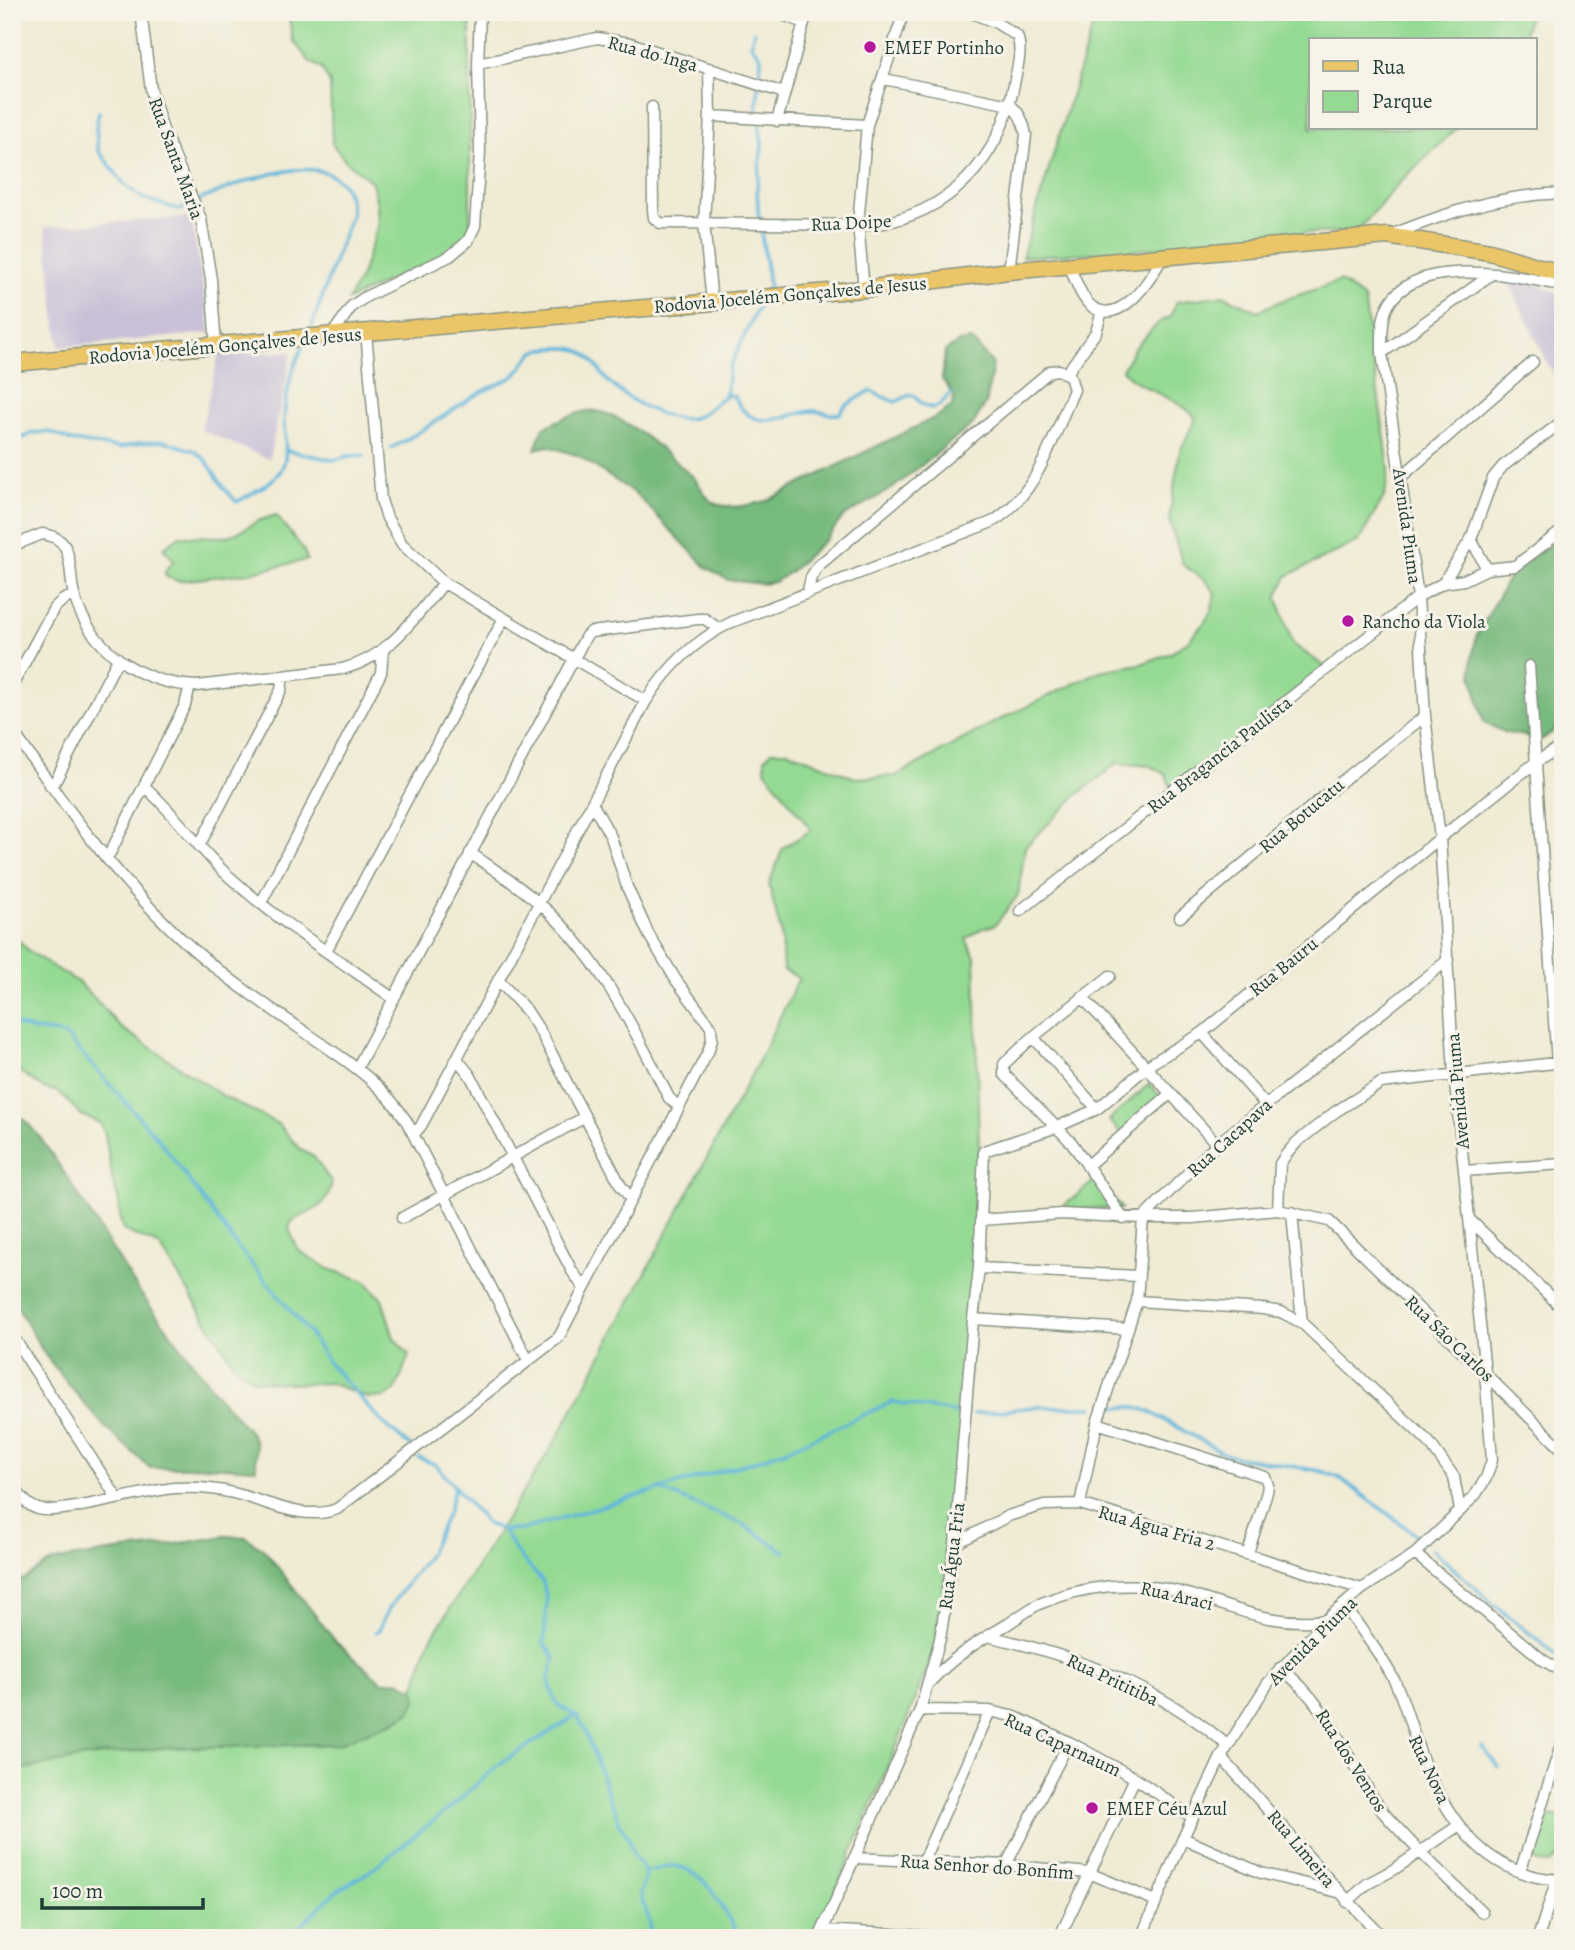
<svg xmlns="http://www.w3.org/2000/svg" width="1575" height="1950" font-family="Alegreya,serif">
	<rect width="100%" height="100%" fill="#f7f3e8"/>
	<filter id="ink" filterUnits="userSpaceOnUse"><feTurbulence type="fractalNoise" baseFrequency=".0143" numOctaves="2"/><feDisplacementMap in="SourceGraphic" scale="14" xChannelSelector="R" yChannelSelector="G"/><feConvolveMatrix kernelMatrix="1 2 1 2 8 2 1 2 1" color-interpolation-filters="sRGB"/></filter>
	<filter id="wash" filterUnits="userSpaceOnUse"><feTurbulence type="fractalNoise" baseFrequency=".00686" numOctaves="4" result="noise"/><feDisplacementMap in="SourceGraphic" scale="28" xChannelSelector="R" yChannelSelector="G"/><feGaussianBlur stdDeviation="1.57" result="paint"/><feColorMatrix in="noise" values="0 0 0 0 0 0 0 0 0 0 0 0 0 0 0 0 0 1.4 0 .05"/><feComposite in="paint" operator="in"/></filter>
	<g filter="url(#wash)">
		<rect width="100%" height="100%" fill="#f0ebd4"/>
		<path fill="#c9bfd7" d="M 191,217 L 211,333 L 59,347 L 45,227 Z
			M 1527,280 L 1563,295 L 1563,394 L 1508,282 Z
			M 292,352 L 269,459 L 201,430 L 219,354 Z"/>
		<path fill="#94da93" stroke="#5a8c64" stroke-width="2" d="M 288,12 L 470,12 L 470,243 L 348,300 L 361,276 L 378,225 L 377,204 L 372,182 L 346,161 L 332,144 L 330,83 L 321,68 L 309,61 L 293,40 Z
			M 1097,12 L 1530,12 L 1523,40 L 1311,40 L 1311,128 L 1457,128 L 1399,183 L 1357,232 L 1301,233 L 1126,251 L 1022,257 Z
			M 1340,281 L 1364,299 L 1389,467 L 1385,495 L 1359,541 L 1287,576 L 1277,597 L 1293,644 L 1328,669 L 1174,797 L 1166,775 L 1150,766 L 1117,763 L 1077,795 L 1025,847 L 1018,895 L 995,925 L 981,929 L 966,939 L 975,957 L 979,1151 L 972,1338 L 961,1468 L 934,1650 L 901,1735 L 816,1938 L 12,1938 L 12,1771 L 85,1757 L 162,1748 L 337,1744 L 363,1733 L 417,1699 L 414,1689 L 429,1642 L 559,1435 L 758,1062 L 799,978 L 783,970 L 781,933 L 769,884 L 783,848 L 811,830 L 765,770 L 765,758 L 772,751 L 788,751 L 855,778 L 896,776 L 993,723 L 1100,671 L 1141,664 L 1171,653 L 1188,641 L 1205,622 L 1212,609 L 1215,593 L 1206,581 L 1183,565 L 1169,519 L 1180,451 L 1196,418 C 1176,396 1143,392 1122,370 L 1134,349 L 1158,323 L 1170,317 L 1176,302 L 1223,295 L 1258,311 L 1281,301 Z
			M 276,515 L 304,550 L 307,560 L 248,573 L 179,581 L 166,577 L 165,571 L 174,560 L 163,548 L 180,536 L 225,537 L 239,532 L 258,521 Z
			M 12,934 L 31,953 L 78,982 L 101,1005 L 120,1027 L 223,1096 L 278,1124 L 301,1150 L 314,1157 L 332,1183 C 327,1209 311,1210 291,1222 L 289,1229 L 298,1250 L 329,1269 L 365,1281 L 382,1299 L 394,1338 L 409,1355 L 396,1389 L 386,1397 L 368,1398 L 330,1383 L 296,1384 L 254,1380 L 234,1365 L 160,1246 L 123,1230 L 120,1220 L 119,1201 L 113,1183 L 105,1134 L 100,1123 L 81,1115 L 59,1092 L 43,1088 L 12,1066 Z
			M 1149,1084 L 1163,1099 L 1123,1135 L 1109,1120 Z
			M 1097,1179 L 1122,1209 L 1061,1208 Z
			M 1546,1816 L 1563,1818 L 1563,1854 L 1550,1864 L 1539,1863 L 1531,1856 L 1536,1835 Z"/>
		<path fill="#77ba7d" stroke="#4b7c58" stroke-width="2" d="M 972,340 L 993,364 L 986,403 L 973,424 L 893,488 L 843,517 L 827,538 L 790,572 L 774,582 L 762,584 L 728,580 L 706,567 L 637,495 L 579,456 L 548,446 L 535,449 L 543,428 C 557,421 572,413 589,411 C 617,407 672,458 693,477 C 701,485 703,496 713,502 C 730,511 749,505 766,501 L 938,416 L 952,406 L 954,396 L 942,379 L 945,351 L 959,342 Z
			M 1563,535 L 1563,724 L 1543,739 L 1507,733 L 1484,723 L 1472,675 L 1472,660 L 1476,637 L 1511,573 Z
			M 12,1107 L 39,1136 L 65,1174 L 138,1290 L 219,1397 L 250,1432 L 256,1443 L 256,1469 L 206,1466 L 150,1468 L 104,1426 L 73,1390 L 45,1355 L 12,1298 Z
			M 223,1536 L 246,1537 L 265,1551 L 337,1643 L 382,1682 L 400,1681 L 414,1689 L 417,1699 L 410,1712 L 394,1722 L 337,1744 L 162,1748 L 85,1757 L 12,1771 L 12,1546 L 21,1581 C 31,1576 39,1568 48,1564 C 62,1557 80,1557 96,1554 C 138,1548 181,1545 223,1536 Z"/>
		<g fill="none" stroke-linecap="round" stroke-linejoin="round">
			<path stroke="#5eb5db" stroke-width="3.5" d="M 754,31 L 751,44 L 761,57 L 757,107 L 762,145 L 757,188 L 758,210 L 769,285 L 765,293
				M 99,112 L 96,127 L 98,150 L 124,184 L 142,198 L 180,210 C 220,189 352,128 351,215 L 310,331
				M 726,395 L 729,368 L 760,303
				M 726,395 L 734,396 C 737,401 739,406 743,410 C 762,431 790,413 812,411 C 821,410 829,416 839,414 L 845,406 L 870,391 L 895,402 L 910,395 L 915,396 C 927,413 939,411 950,393
				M 12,443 L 33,433 L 46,432 L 53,433 L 71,441 L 120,448 L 140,443 L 164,441 L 195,451 L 206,460 L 224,488 L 237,502 C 251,493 271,485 281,470 C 290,456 283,434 284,417 C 287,386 291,372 304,344
				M 391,448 C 422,433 449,411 478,394 C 490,387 505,383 516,374 C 525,365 529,351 543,349 C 554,348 571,346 580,351 C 594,357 599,372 609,382 C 626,399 671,426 696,417 C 708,413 716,401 726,395
				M 285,450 L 333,460 L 349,456 L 364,456
				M 12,1024 L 34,1030 L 58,1033 L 67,1037 L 161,1142 L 237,1246 L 310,1334 L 328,1362 L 382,1422 L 410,1446
				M 1112,1407 L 1136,1407 L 1150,1412 L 1227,1455 L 1320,1471 L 1340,1478 L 1419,1537
				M 974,1414 L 1033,1407 L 1093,1407
				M 419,1458 L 436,1465 L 487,1524 L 503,1530 L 521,1530 L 752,1462 L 791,1448 L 892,1402 L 958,1413
				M 659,1489 L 742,1524 L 785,1552
				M 503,1530 L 516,1552 L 543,1582 L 547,1601 L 544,1644 L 555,1658 L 549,1679 L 554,1699 L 559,1706 L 578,1717 L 585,1730 L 609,1797 L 617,1815 L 618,1822 L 628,1837 L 634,1856 L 644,1870 L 645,1878 L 640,1894 L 650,1922 L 650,1938
				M 1432,1549 L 1492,1603 L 1563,1660
				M 376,1632 L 379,1630 L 389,1608 L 429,1554 L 449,1510 L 454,1489
				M 1482,1746 L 1498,1767
				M 644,1871 C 656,1872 664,1864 676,1866 C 708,1871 725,1914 740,1938
				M 288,1938 L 334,1893 L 370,1871 L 450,1808 L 502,1762 L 576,1716"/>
		</g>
	</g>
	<g filter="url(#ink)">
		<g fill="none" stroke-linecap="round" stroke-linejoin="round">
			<defs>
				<path id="minor" d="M 141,12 L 151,90 L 163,130 L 201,219 L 211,279 L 216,346
					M 775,12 L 804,23
					M 478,64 L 597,38 L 630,43 L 784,93
					M 709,68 L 710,116 L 704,223 L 712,302
					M 884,79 L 1010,105 C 1020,112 1024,123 1026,135 L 1009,271
					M 652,107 L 653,209 L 654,218 L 660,223 L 872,225 C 950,214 1000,160 1014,84 C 1017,68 1023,51 1017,36 L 995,22 L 969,12
					M 710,116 L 867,125
					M 777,121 L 807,12
					M 1391,235 C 1449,212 1500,195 1563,193
					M 1069,266 C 1075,278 1080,296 1090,305 C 1118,330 1152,279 1162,257
					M 864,289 L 858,224 L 867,125 L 904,12
					M 366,332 L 381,500 L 387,518 L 402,544 L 444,583 L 646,701
					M 331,336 L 352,306 L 367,296 L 450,256 L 468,241 L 475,226 L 480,152 L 478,64 L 480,12
					M 1382,353 L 1492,274
					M 1067,373 L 1096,332 L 1102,311
					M 1401,477 L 1533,362
					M 1471,539 L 1487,569
					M 12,546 L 42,534 C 51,535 60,538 65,547 C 72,560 70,580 74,595 C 90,650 141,684 197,686 L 342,669 C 389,658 414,618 444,583
					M 1443,583 L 1471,539 L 1493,478 L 1503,466 L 1563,421
					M 1529,666 L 1557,1063
					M 12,686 L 54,608 L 63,600 L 74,595
					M 12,730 C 67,809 122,887 194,950 C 229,980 267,1006 305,1032 C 344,1059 382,1082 407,1122 L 528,1360
					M 50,785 L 56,780 L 118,659
					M 144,786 C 172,811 194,842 221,869 C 273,918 335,957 394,999
					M 199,846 L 281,690 L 283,676
					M 470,853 C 494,869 518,885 540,904 C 599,955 634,1029 669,1098 L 679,1107
					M 105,857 L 110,853 L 185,705 L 190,686
					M 261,903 L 381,673 L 383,651
					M 1020,911 L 1418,597 L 1443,583 L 1464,580 L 1487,569 L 1515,566 L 1563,530
					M 1180,917 L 1342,781 L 1425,716
					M 326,951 L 504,618
					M 1110,976 L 1033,1037 L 1004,1064 L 1004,1074 L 1072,1143 L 1123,1218
					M 498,980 L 527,1011 L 540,1031 L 621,1186 L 631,1199
					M 1082,997 L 1217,1144
					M 1202,1033 L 1265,1104
					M 1033,1037 L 1097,1109
					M 457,1059 L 470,1075 L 572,1271 L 584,1288
					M 357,1068 L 586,636 L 591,632 L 698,619 L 705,619 L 719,629
					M 414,1134 L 421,1126 L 646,701 C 668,666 695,640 732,622 L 992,522 C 1038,495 1053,436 1074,390 L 1070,376 L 1059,370 L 1050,371 L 818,566 L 811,577 L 808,591
					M 1087,1166 L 1171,1093
					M 1464,1171 L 1563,1164
					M 1278,1210 L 1280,1164 L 1285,1156 L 1297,1142 L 1335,1112 L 1381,1083 L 1563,1062
					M 1292,1212 L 1302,1323 L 1429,1442 L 1454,1477 L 1460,1511
					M 402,1218 L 585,1117
					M 1469,1219 L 1563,1309
					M 981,1220 L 1061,1214 L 1143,1218 L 1217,1144 L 1448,960
					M 979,1268 L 1138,1276
					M 1137,1301 L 1263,1309 L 1281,1312 L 1302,1323
					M 973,1319 L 1128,1329
					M 12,1335 L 117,1498
					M 1097,1423 L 1265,1477 L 1268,1485 L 1267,1492 L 1248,1553
					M 12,1483 C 19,1494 25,1505 38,1509 C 57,1516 146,1490 175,1488 C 194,1487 214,1488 233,1493 C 266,1501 304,1522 337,1509 L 559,1337 L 708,1052 L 712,1039 L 711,1027 L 676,980 L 649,935 L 627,887 L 611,837 L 592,803
					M 1080,1504 L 1097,1423 L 1137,1301 L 1143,1218 L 1193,1218 L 1278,1210 L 1329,1221 L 1563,1450
					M 955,1544 L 1008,1516 L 1044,1505 L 1080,1504 L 1362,1589
					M 1415,1554 L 1543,1660 L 1563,1672
					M 1344,1605 C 1361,1630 1382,1655 1395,1682 C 1407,1707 1413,1736 1424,1763 C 1450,1824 1489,1878 1563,1880
					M 987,1636 C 1073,1655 1161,1687 1228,1746
					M 1280,1668 C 1329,1704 1347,1760 1380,1808 C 1387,1818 1397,1827 1405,1836 C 1430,1863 1456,1887 1482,1912
					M 930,1682 C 951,1659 976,1642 1003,1627 C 1015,1620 1027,1610 1039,1604 C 1082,1586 1130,1580 1176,1591 C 1232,1605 1265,1627 1327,1620
					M 920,1710 L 990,1711 L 1015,1717 L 1069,1742 L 1135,1778 L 1193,1818
					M 1221,1757 C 1276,1817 1326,1881 1384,1938
					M 1183,1838 L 1261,1873 L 1338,1892
					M 854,1858 L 1006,1865 L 1089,1873 L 1156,1901
					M 923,1861 L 990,1711
					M 1006,1865 L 1069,1742
					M 1520,1872 L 1563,1739
					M 1347,1902 L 1367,1884 L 1393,1870 L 1458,1826
					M 823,1930 L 958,1938
					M 819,1938 L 920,1710 L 940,1639 L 955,1544 L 973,1319 L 979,1268 L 984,1151 L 1057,1127 L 1097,1109 L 1152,1063 L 1202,1033 L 1440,838 L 1536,762 L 1563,745
					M 1059,1938 L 1135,1778
					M 1141,1938 L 1183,1838 L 1221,1757 L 1268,1683 L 1327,1619 L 1362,1589 L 1415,1554 L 1460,1511 L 1476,1494 L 1486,1478 L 1492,1460 L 1485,1372 L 1454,1074 L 1440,838 L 1425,716 L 1418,597 L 1382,353 C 1382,339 1381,324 1386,310 C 1410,253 1517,275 1563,286
					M 1538,1938 L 1557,1879"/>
				<path id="primary" d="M 12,363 L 864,289 L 1009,271 L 1387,236 L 1490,252 L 1563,274"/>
			</defs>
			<use href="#minor" stroke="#889484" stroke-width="13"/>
			<use href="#primary" stroke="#889484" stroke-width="19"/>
			<use href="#minor" stroke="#fff" stroke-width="10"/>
			<use href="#primary" stroke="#ebc669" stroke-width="16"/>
		</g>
	</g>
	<g fill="#b5179e" stroke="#f7f3e8" stroke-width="2.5">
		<circle cx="870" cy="47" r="7"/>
		<circle cx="1348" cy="621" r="7"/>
		<circle cx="1092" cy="1808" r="7"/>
	</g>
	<g text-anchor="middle" stroke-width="6" stroke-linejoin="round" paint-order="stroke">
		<g font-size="19" fill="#1f3d34" stroke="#f7f3e8" text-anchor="start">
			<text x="884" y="54">EMEF Portinho</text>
			<text x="1362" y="628">Rancho da Viola</text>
			<text x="1106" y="1815">EMEF Céu Azul</text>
		</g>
		<g font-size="19" fill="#1f3d34" stroke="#f7f3e8">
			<text transform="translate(653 53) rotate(15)" y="7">Rua do Inga</text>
			<text transform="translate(177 158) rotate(70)" y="7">Rua Santa Maria</text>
			<text transform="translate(851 222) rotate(-3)" y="7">Rua Doipe</text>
			<text transform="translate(790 294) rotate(-5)" y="7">Rodovia Jocelém Gonçalves de Jesus</text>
			<text transform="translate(225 345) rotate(-5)" y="7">Rodovia Jocelém Gonçalves de Jesus</text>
			<text transform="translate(1408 526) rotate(82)" y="7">Avenida Piuma</text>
			<text transform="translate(1219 754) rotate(-38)" y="7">Rua Bragancia Paulista</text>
			<text transform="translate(1301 815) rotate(-40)" y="7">Rua Botucatu</text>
			<text transform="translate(1283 966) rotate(-39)" y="7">Rua Bauru</text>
			<text transform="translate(1457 1091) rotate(-95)" y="7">Avenida Piuma</text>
			<text transform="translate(1229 1137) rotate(-42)" y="7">Rua Cacapava</text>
			<text transform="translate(1450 1338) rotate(44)" y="7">Rua São Carlos</text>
			<text transform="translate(1157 1527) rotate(16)" y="7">Rua Água Fria 2</text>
			<text transform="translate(951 1556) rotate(-83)" y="7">Rua Água Fria</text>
			<text transform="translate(1177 1595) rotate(13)" y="7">Rua Araci</text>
			<text transform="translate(1312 1640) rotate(-45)" y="7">Avenida Piuma</text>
			<text transform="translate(1113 1679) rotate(25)" y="7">Rua Prititiba</text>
			<text transform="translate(1063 1744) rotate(25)" y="7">Rua Caparnaum</text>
			<text transform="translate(1352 1760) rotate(58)" y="7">Rua dos Ventos</text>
			<text transform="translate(1430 1769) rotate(65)" y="7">Rua Nova</text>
			<text transform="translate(1302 1848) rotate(50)" y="7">Rua Limeira</text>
			<text transform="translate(987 1866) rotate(4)" y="7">Rua Senhor do Bonfim</text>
		</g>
	</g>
	<rect width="1575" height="1950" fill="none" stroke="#f7f3e8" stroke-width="42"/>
	<rect x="1309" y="38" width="228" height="91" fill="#f7f3e8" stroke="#a1aaa0" stroke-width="2"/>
	<rect x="1323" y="61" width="35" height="10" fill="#ebc669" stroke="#a1aaa0" stroke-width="2"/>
	<text x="1372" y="74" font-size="21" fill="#1f3d34">Rua</text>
	<rect x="1323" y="91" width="35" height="21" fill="#94da93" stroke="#a1aaa0" stroke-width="2"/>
	<text x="1372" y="108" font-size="21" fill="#1f3d34">Parque</text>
	<path d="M42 1898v10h161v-10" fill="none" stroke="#1f3d34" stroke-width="3.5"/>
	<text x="52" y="1898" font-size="21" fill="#1f3d34" stroke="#f7f3e8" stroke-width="5" paint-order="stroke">100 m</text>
</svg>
